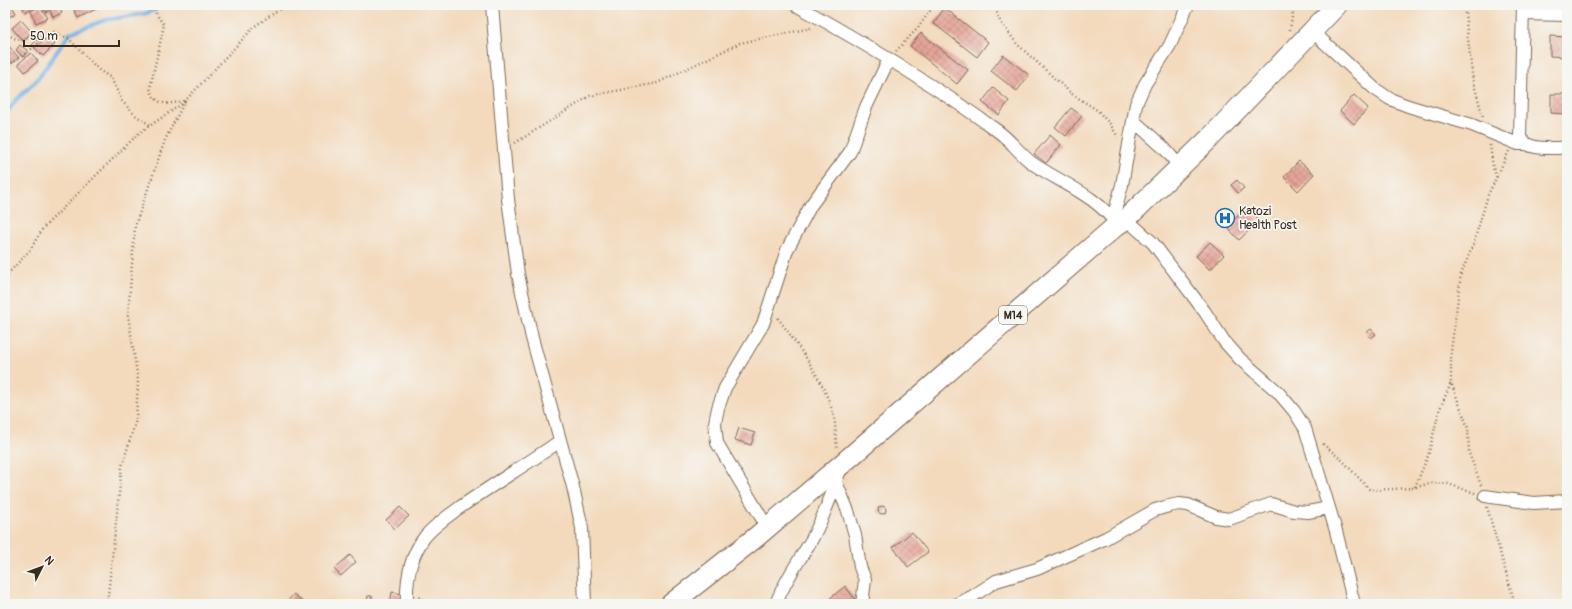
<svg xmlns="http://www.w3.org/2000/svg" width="1572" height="609" font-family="Pangolin,sans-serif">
	<defs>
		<pattern id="building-cross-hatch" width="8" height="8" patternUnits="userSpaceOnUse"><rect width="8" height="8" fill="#e6a59a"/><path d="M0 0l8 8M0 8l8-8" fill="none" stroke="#bc877d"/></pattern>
	</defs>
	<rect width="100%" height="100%" fill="#f6f6f2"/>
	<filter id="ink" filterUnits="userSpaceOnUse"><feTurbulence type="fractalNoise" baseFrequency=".025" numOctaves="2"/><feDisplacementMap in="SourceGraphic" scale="8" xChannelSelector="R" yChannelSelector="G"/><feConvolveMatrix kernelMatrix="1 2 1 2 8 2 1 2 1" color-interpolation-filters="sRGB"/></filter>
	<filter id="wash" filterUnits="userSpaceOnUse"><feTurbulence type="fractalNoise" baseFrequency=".012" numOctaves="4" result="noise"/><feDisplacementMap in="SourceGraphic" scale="16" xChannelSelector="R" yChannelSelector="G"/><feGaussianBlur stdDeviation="0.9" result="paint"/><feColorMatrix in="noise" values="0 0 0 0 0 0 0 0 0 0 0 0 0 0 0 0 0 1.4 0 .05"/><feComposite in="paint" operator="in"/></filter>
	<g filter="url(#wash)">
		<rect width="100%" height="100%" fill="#f3dabd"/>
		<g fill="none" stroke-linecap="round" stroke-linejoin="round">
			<path stroke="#73b0e5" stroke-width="4" d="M 5,115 L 16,100 L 37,80 L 70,33 L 105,20 L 144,14 L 155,10 L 158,5"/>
		</g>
		<g id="blocks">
			<path fill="url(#building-cross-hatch)" d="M 22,5 L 38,5 L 25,12 Z
				M 42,5 L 58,5 L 62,13 L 53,17 L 50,10 L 46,12 Z
				M 72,5 L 85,5 L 86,8 L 97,5 L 98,8 L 78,18 Z
				M 12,6 L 16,13 L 9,17 L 5,11 Z
				M 40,6 L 48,18 L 36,23 L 31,11 Z
				M 945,8 L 988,42 L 977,57 L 933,23 Z
				M 5,15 L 9,19 L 5,23 Z
				M 21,20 L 32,32 L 23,41 L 12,28 Z
				M 921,33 L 968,70 L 957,84 L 910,46 Z
				M 41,36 L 45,40 L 49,37 L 55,44 L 43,56 L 32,45 Z
				M 1550,36 L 1567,37 L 1566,57 L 1550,56 Z
				M 8,45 L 19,58 L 12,63 L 5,55 L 5,47 Z
				M 20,45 L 28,51 L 23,57 L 16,50 Z
				M 31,53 L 38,61 L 25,72 L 18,64 Z
				M 1003,55 L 1029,75 L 1017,91 L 991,71 Z
				M 993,88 L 1009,101 L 999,115 L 982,102 Z
				M 1551,94 L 1566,94 L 1565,114 L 1551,113 Z
				M 1354,95 L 1368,108 L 1354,124 L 1340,111 Z
				M 1071,108 L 1082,116 L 1066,136 L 1055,127 Z
				M 1050,135 L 1061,145 L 1046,163 L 1034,154 Z
				M 1299,161 L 1314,174 L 1298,191 L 1284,177 Z
				M 1237,180 L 1244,188 L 1238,193 L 1231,185 Z
				M 1246,208 L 1259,221 L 1239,240 L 1227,227 Z
				M 1210,242 L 1224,255 L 1210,270 L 1196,256 Z
				M 1371,329 L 1376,334 L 1371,338 L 1366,333 Z
				M 739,428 L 755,433 L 751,445 L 735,440 Z
				M878 510a4 4 0 1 1 8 0a4 4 0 1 1-8 0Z
				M 400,507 L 409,516 L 395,529 L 386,520 Z
				M 912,532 L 928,552 L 908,567 L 893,547 Z
				M 350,555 L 356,562 L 341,576 L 334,569 Z
				M 845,586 L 855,599 L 850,604 L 823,604 Z
				M 392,592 L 403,594 L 402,604 L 390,604 Z
				M 294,594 L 305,604 L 285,604 Z
				M 368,596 L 372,596 L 371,602 L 367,602 Z"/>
		</g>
	</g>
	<g filter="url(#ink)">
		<use href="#blocks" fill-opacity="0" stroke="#7b6856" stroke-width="1"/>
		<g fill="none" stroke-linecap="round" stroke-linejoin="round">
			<defs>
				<path id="minor" d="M 492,5 L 508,199 L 518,274 L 532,338 L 573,487 L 582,528 L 585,604
					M 796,5 C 866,44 934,85 999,132 C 1011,141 1020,154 1032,163 C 1059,182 1098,196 1117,225
					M 1523,5 L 1520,137 C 1528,152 1552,147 1567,148
					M 1523,14 L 1567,15
					M 1312,31 L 1375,89 L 1390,99 L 1408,106 L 1472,125 L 1518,144 L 1525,144
					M 1134,121 L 1165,149 L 1181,168
					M 1113,218 L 1122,185 L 1136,104 L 1145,84 L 1170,45 L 1188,5
					M 1126,219 L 1153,243 L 1205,312 L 1224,341 L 1240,359 L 1278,392 L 1294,411 L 1305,428 L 1336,531 L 1354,604
					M 836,482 L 848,511 L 855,535 L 860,567 L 865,580 L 862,604
					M 1485,496 L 1534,503 L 1567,501
					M 767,527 L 717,443 L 715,423 L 718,408 L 725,388 L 763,324 L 787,250 L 811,205 L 850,152 L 866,107 L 889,59
					M 407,604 C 406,581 410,557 424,538 C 433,526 447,517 459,508 C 492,485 527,464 560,441
					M 776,604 C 784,581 800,560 812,539 C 824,516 833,492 841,467
					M 957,604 L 973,596 L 996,581 L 1037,569 L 1106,538 L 1155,510 L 1169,506 L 1179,504 L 1188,505 L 1216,517 L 1229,519 L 1271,504 L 1294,511 L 1308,512 L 1329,508"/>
				<path id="primary" d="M 671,604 L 755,538 L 842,464 L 1117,225 L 1126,219 L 1210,138 L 1337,5"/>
			</defs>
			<use href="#minor" stroke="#7b6856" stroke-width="14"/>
			<use href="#primary" stroke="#7b6856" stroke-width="22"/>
			<path stroke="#7b6856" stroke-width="2.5" stroke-dasharray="1 3" stroke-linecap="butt" d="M 155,5 L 156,14 L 164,25 L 150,88 C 155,107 169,104 185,101
				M 994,5 L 1000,21 L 1017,44 L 1072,94 L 1097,110 L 1110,124 L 1118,137
				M 1464,5 L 1473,81 L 1483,117
				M 1290,30 L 1294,5
				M 5,31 L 13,38 L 21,40 L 54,32 L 69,39 L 99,70 L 111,78 L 122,101 L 135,115 L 150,125
				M 896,51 L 918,28 L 934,5
				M 5,68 L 53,33
				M 515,143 L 590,96 L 657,83 L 740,43 L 811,28
				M 1490,145 L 1493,168 L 1497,178
				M 5,277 L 30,250 L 43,228 L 139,133 L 185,102
				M 778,318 C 800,349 824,379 834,417 C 836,427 835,437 837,447
				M 1323,444 L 1343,461 L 1370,490 L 1412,488 L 1431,483 L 1448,484 L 1475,493
				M 1481,485 L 1469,453 L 1468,428 L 1451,382 L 1451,351 L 1461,274 L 1473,245 L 1488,195 L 1509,151
				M 1415,487 L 1428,456 L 1439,411 L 1451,383
				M 1487,507 L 1515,604
				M 419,597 L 431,604
				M 107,604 L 122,466 L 136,420 L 138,380 L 128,315 L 135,226 L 165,140 L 185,101 L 255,26 L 286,5"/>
			<use href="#minor" stroke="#fff" stroke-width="12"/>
			<use href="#primary" stroke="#fff" stroke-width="20"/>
		</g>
	</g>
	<defs>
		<symbol id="hospital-ring" viewBox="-11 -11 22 22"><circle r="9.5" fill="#f6f6f2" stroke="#1f6fb2" stroke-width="1.5"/><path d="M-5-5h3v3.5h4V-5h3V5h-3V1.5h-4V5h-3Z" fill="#1f6fb2"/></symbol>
	</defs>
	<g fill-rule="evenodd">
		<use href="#hospital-ring" x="1214" y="207" width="22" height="22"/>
	</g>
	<g text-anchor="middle" stroke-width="3.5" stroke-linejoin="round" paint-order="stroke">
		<rect fill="#f6f6f2" stroke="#73675e" stroke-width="1" x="999" y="306" width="28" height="18" rx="3"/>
		<g font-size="11" font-weight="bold" fill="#3b2a1e">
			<text x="1013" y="319">M14</text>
		</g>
		<g font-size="12" fill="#3b2a1e" stroke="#f6f6f2" text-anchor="start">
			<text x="1239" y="215">Katozi<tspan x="1239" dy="14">Health Post</tspan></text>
		</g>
	</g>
	<rect width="1572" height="609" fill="none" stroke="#f6f6f2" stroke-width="20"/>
	<g transform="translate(42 567) rotate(48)" stroke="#f6f6f2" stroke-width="3" paint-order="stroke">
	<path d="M0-3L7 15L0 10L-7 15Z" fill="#3b2a1e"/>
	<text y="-6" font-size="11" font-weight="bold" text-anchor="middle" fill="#3b2a1e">N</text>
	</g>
	<path d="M24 40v6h95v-6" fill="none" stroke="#3b2a1e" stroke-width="2"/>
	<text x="30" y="40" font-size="12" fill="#3b2a1e" stroke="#f6f6f2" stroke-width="3" paint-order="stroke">50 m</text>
</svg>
